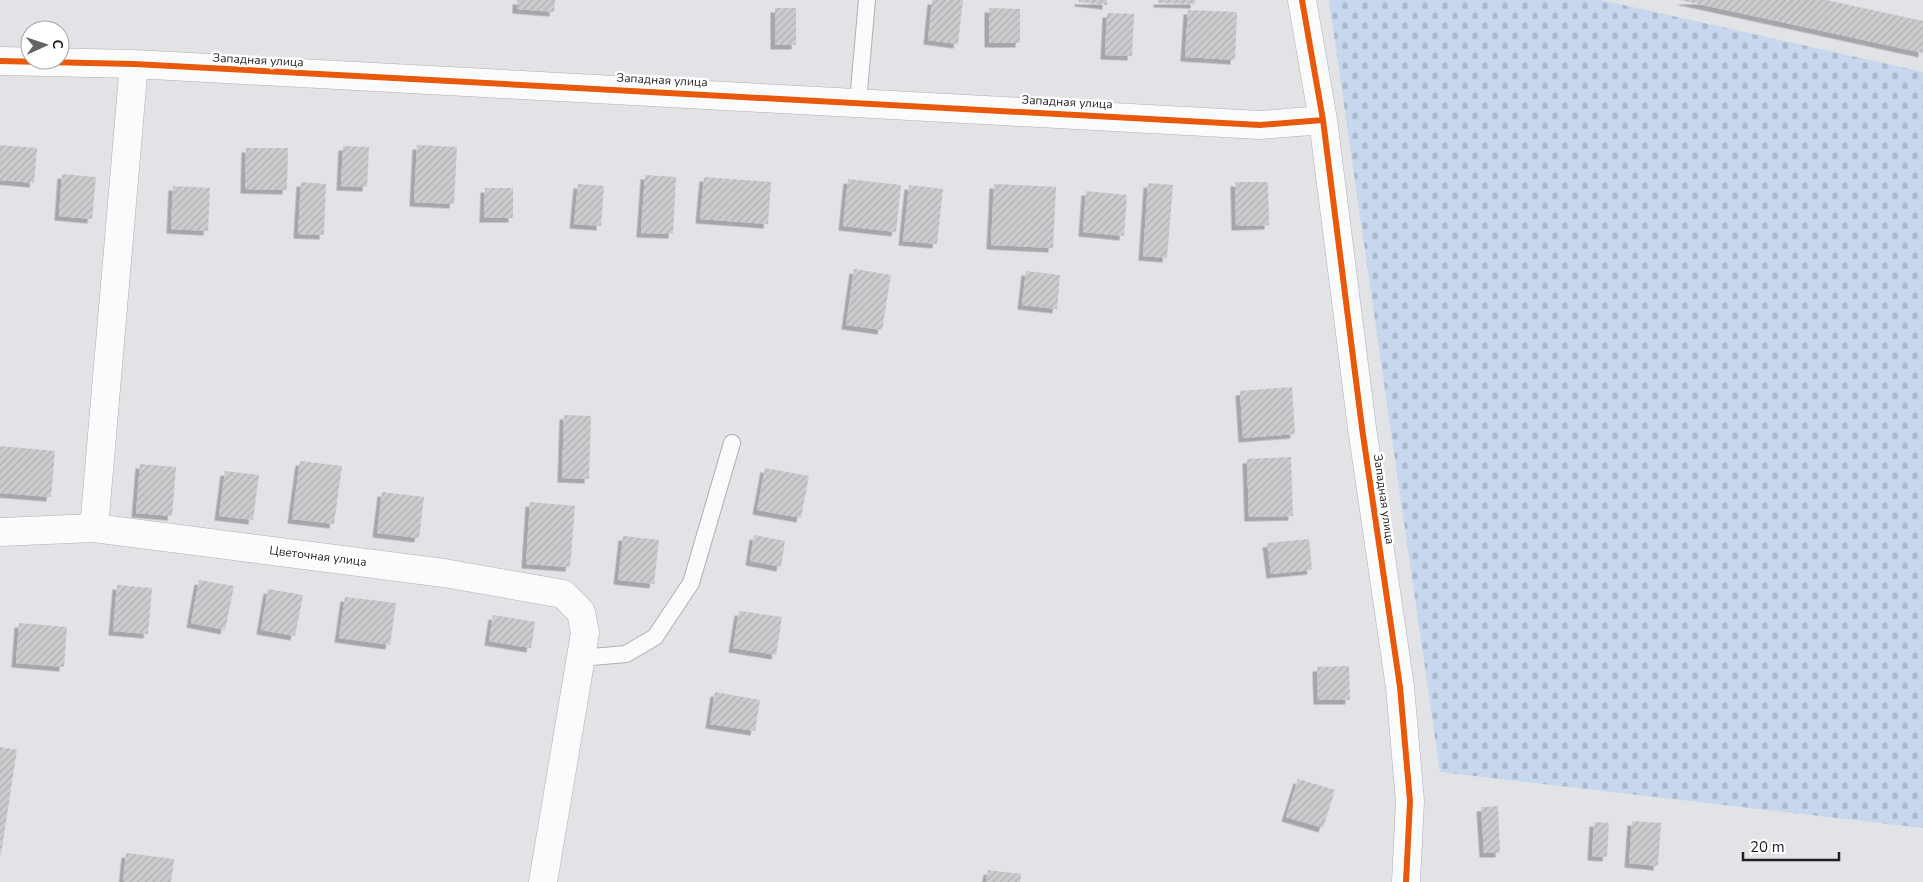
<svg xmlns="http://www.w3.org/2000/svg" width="1923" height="882" font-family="'Nunito Sans',sans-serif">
	<defs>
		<pattern id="cemetery-stones" width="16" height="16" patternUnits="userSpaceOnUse" patternTransform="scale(1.25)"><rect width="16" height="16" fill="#c6d7ee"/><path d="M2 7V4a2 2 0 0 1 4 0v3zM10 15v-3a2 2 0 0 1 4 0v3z" fill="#aab8cc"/></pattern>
		<pattern id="building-hatch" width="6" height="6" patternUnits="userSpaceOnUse" patternTransform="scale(1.25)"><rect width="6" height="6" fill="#caccce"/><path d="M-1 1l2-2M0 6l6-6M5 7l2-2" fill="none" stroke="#adafb1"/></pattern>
		<filter id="shadow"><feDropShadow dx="-4.5" dy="4.5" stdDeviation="0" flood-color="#0004"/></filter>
	</defs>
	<rect width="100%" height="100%" fill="#e1e3e6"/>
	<path fill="url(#cemetery-stones)" d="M 1329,0 L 1601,0 L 1923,72 L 1923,828 L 1440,772 Z"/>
	<path fill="url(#building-hatch)" filter="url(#shadow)" d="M 517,0 L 555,0 L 554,12 L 517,9 Z
		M 932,0 L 963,0 L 958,44 L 928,40 Z
		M 1079,0 L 1107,0 L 1107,5 L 1079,2 Z
		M 1158,0 L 1195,0 L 1195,4 L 1158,3 Z
		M 1680,0 L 1826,0 L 1923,21 L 1923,53 Z
		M 775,8 L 796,8 L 796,45 L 775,45 Z
		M 989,8 L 1020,9 L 1020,43 L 989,43 Z
		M 1188,10 L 1237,12 L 1235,60 L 1185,57 Z
		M 1107,13 L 1134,14 L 1132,56 L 1105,55 Z
		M 0,145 L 37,148 L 34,183 L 0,180 Z
		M 417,145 L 457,147 L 454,204 L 414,202 Z
		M 343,146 L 369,147 L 367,187 L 341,186 Z
		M 246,148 L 288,148 L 287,190 L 245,189 Z
		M 62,174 L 96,177 L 92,219 L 59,216 Z
		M 645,175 L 676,177 L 673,234 L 641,233 Z
		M 704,177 L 771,182 L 768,224 L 700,219 Z
		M 848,179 L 901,185 L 896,232 L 843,226 Z
		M 301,182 L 326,184 L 324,235 L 298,234 Z
		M 1235,182 L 1268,182 L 1269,225 L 1236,226 Z
		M 1148,183 L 1173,185 L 1167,258 L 1143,256 Z
		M 578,184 L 604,186 L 601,226 L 574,224 Z
		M 994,184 L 1056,187 L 1053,248 L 991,245 Z
		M 909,185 L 943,189 L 937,244 L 903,241 Z
		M 173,186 L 210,188 L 208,231 L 171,229 Z
		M 485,188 L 513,188 L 513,218 L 484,218 Z
		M 1086,191 L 1127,195 L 1124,236 L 1083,232 Z
		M 854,269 L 891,275 L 882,330 L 846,325 Z
		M 1026,271 L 1060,275 L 1057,309 L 1022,305 Z
		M 1292,387 L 1295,434 L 1243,438 L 1240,391 Z
		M 564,415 L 591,416 L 589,479 L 562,478 Z
		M 0,446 L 55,451 L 51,497 L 0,493 Z
		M 1291,457 L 1293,516 L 1249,517 L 1247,459 Z
		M 300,461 L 342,466 L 334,524 L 292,519 Z
		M 140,464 L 176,467 L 172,516 L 136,513 Z
		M 765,468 L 809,476 L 801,518 L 757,510 Z
		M 225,471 L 259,475 L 253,520 L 219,516 Z
		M 382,492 L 424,497 L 419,538 L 377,533 Z
		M 530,502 L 575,506 L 570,567 L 526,564 Z
		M 754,535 L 785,541 L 781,567 L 750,561 Z
		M 623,536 L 659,540 L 654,584 L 618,580 Z
		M 1309,539 L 1312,570 L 1271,574 L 1267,543 Z
		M 199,580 L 234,586 L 225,630 L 191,623 Z
		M 117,585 L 152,588 L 148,634 L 113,631 Z
		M 268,589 L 303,595 L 295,636 L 261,630 Z
		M 345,597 L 396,603 L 390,645 L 339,638 Z
		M 739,611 L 782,617 L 776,655 L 733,648 Z
		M 493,615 L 535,622 L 531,648 L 489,641 Z
		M 19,623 L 67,627 L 64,667 L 16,663 Z
		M 1349,666 L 1350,700 L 1318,700 L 1317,667 Z
		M 715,692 L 760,700 L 755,731 L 710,724 Z
		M 0,747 L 17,750 L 1,854 L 0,854 Z
		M 1298,779 L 1335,790 L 1323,828 L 1286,817 Z
		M 1498,806 L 1500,853 L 1484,853 L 1481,807 Z
		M 1632,821 L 1661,823 L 1658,866 L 1629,863 Z
		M 1594,822 L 1609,823 L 1607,857 L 1592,856 Z
		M 126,853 L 174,859 L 171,882 L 123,882 Z
		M 988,870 L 1021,874 L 1020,882 L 986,882 Z"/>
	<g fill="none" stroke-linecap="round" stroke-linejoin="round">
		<defs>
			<path id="lane" d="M 858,102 L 867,0
				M 581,658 L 626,654 L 655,637 L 691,583 L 732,443"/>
			<path id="street" d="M 1302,0 L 1323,120 L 1362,428 L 1400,687 L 1410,801 L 1406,882
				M 0,61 L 134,64 L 1260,125 L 1323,120
				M 94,528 L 134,64
				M 0,532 L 94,528 L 444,573 L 563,594 L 581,612 L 585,633 L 543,882"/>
		</defs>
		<use href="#lane" stroke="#adafb1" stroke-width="18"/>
		<use href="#street" stroke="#adafb1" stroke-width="29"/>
		<use href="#lane" stroke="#fafbfb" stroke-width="16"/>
		<use href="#street" stroke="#fafbfb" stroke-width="28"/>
		<defs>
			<path id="cycleway" d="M 1302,0 L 1323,120 L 1362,428 L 1400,687 L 1410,801 L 1406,882
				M 0,61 L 134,64 L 1260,125 L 1323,120"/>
		</defs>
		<use href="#cycleway" stroke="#fff" stroke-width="9"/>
		<use href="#cycleway" stroke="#e8590c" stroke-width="6"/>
	</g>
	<g text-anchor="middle" stroke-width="5" stroke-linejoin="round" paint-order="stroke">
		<g font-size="12" fill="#1e1f21" stroke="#fff">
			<text transform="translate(258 60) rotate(3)" y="4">Западная улица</text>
			<text transform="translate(662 80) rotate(3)" y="4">Западная улица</text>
			<text transform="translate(1067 102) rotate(3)" y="4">Западная улица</text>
			<text transform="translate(1384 499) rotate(82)" y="4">Западная улица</text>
			<text transform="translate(318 556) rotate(7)" y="4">Цветочная улица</text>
		</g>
	</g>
	<g transform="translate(45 45) rotate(87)"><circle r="24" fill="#ffffff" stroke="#a5a5a6"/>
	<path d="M0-4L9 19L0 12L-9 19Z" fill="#626466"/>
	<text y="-8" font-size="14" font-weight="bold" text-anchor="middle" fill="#1e1f21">С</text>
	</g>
	<path d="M1743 852v8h96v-8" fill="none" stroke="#1e1f21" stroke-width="2.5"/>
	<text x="1750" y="852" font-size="15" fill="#1e1f21" stroke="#ffffff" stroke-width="4" paint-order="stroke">20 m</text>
</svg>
